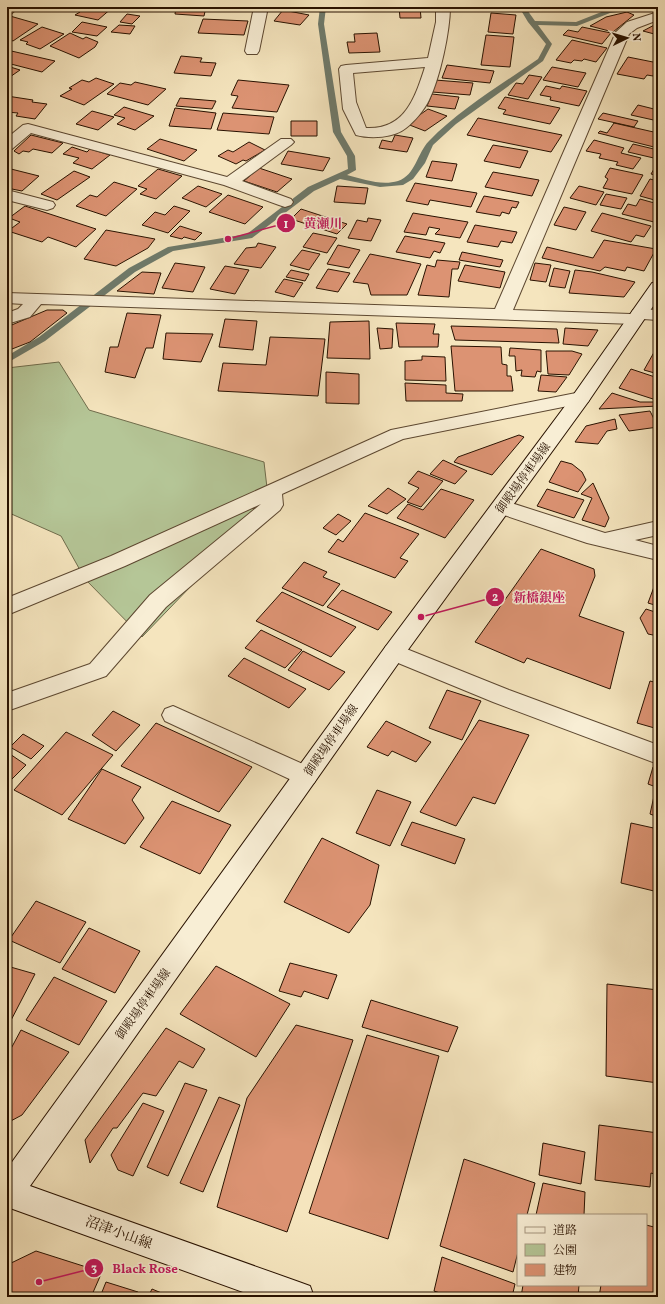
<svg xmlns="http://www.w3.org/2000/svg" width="665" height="1304" font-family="Vollkorn,'Noto Serif JP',serif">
	<rect width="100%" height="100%" fill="#f5e5be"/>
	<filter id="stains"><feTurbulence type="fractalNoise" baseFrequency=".005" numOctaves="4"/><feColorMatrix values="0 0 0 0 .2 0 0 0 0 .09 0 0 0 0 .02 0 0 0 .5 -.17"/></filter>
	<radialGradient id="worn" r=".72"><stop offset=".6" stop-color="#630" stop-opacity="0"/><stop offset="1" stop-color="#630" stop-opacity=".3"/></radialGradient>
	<path fill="#b5c697" stroke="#6f6c4c" d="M 59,362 L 89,410 L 264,462 L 269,505 L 142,637 L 85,579 L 61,536 L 7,512 L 7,368 Z"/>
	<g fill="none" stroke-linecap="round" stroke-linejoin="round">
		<path fill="#6e7a6b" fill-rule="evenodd" d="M 320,7 L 326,7 L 324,24 L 341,132 L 355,156 L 356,170 L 347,175 C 363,179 381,186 398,181 C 416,175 417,153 429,141 C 460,109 501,85 538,59 L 546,44 L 528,22 L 519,7 L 525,7 L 535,21 L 576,22 L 609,9 L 648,7 L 645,9 L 610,13 L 577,26 L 538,25 L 552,44 L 543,61 L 456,124 L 433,145 L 425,163 L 413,179 L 403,185 L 380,187 L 340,179 L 314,191 L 252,238 L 173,251 L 135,272 L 45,341 L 7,363 L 7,356 L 39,337 L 129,268 L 168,247 L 247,234 L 308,187 L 348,169 L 347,156 L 333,132 L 318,24 Z"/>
	</g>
	<path fill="#dc9373" stroke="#291200" d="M 59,7 L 113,7 L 98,20 L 75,15 L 80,12 Z
		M 126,7 L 155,7 L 155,9 L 125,9 Z
		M 176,7 L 206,7 L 204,16 L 175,14 Z
		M 399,7 L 420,7 L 421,18 L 400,18 Z
		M 283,10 L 309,15 L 300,25 L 274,21 Z
		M 627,12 L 634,15 L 613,32 L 590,26 L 606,17 Z
		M 491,13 L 516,15 L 513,34 L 488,32 Z
		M 127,14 L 140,16 L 132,24 L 120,22 Z
		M 10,16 L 38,24 L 13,41 L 7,39 L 7,19 Z
		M 203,19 L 248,21 L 244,35 L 198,33 Z
		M 82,22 L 107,27 L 97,36 L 72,32 Z
		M 658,23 L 658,35 L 643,31 Z
		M 119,25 L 135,26 L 130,34 L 111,32 Z
		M 42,27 L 64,34 L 40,49 L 26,44 L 28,42 L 20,40 Z
		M 582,27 L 611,33 L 602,44 L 563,35 L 568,30 L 578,32 Z
		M 70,33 L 83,39 L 86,37 L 98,42 L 95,47 L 79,58 L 50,46 Z
		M 377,33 L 380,52 L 349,53 L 347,42 L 355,42 L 354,34 Z
		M 486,35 L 514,37 L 510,67 L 481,65 Z
		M 572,40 L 607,48 L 596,62 L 584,59 L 582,61 L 574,60 L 571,63 L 556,60 Z
		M 7,50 L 55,61 L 42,72 L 7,63 Z
		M 181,56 L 202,58 L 200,62 L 216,63 L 211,76 L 174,73 Z
		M 628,57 L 658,63 L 658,68 L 653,76 L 647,75 L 644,79 L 617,74 Z
		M 447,65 L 494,71 L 490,83 L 442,78 Z
		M 7,66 L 20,70 L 7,79 Z
		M 552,67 L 586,73 L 578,87 L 543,80 Z
		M 529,75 L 542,77 L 528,99 L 508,95 L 516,83 L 523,84 Z
		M 96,78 L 114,84 L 84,105 L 60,96 L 72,89 L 69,88 L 82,80 L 89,82 Z
		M 238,80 L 289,85 L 277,112 L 232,108 L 238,96 L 231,95 Z
		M 435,80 L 473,83 L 470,95 L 432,92 Z
		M 135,82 L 166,89 L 148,105 L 107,94 L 120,83 L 131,85 Z
		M 546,86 L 560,89 L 562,86 L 587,91 L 579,106 L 550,100 L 551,97 L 540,95 Z
		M 432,94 L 459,97 L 455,109 L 427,106 Z
		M 7,96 L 33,100 L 32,102 L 47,104 L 35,119 L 16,116 L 18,113 L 7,112 Z
		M 505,97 L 560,108 L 550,124 L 503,114 L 506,110 L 498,108 Z
		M 180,98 L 216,101 L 212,109 L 176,106 Z
		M 638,105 L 658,110 L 658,121 L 631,115 Z
		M 124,107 L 154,116 L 135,130 L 117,124 L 125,118 L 114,115 Z
		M 175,108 L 216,113 L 211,129 L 169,126 Z
		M 428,109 L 447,116 L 425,131 L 407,124 Z
		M 92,111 L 114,117 L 98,130 L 76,124 Z
		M 223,113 L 274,117 L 269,134 L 217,130 Z
		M 603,113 L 638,121 L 634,127 L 598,119 Z
		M 478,118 L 562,135 L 551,152 L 467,135 Z
		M 291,121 L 317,121 L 317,136 L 291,136 Z
		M 614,123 L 658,133 L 658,148 L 598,133 L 600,131 L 607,133 Z
		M 31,135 L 63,143 L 52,153 L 33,149 L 29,152 L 23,151 L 19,154 L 14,151 Z
		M 395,135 L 413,138 L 407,152 L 379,148 L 382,140 L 392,142 Z
		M 160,139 L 197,150 L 184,161 L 147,149 Z
		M 594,140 L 624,148 L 621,153 L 641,158 L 633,169 L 616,165 L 618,162 L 599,158 L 601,154 L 586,151 Z
		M 249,142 L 265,150 L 246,161 L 243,160 L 236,164 L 218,156 L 228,150 L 233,152 Z
		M 633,144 L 658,150 L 658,159 L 628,152 Z
		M 493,145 L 528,151 L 520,168 L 484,161 Z
		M 72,147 L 87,152 L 90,149 L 110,155 L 92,169 L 73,163 L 79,158 L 63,154 Z
		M 288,151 L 330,158 L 323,171 L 281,164 Z
		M 432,161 L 457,164 L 452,181 L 426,177 Z
		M 657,164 L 658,176 L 651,174 Z
		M 7,168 L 39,176 L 22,191 L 7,188 Z
		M 259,168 L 292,179 L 277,192 L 244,181 Z
		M 610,168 L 643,175 L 632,194 L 603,188 L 608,179 L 605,177 Z
		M 158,169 L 182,176 L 156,199 L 140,194 L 147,189 L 138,186 Z
		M 74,171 L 90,177 L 57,200 L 41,194 Z
		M 493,172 L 539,180 L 532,196 L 485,187 Z
		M 650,179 L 658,181 L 658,201 L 640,196 Z
		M 114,182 L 137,189 L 106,216 L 76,206 L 90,195 L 97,197 Z
		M 415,183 L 477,193 L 471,207 L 430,200 L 428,205 L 406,201 Z
		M 198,186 L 222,194 L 206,207 L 182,198 Z
		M 337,186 L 368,188 L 365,204 L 334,202 Z
		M 579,186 L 604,192 L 596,205 L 570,198 Z
		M 606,194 L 627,198 L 621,209 L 600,205 Z
		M 228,195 L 263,207 L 245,224 L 209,212 Z
		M 484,196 L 519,202 L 516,208 L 512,207 L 509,214 L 502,212 L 500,216 L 476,212 Z
		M 640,199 L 658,204 L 658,223 L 622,214 L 628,204 L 636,206 Z
		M 25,206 L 96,229 L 76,247 L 48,237 L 42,242 L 8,231 L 20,222 L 9,218 Z
		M 174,206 L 190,211 L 168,233 L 142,225 L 155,212 L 165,215 Z
		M 564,207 L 586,212 L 576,230 L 554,225 Z
		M 301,209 L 347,224 L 337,234 L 291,219 Z
		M 413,213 L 468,222 L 460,238 L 435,234 L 440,229 L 429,227 L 426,235 L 404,232 Z
		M 602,213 L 651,226 L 644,237 L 636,235 L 631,242 L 591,231 Z
		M 368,218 L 381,220 L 371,241 L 348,238 L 357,220 L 367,222 Z
		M 475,225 L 517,232 L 512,243 L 501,241 L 498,247 L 467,242 Z
		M 180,226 L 202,233 L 195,240 L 184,237 L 182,239 L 170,236 Z
		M 106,230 L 155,239 L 148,248 L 116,266 L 84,259 Z
		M 313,233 L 337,238 L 327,253 L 303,247 Z
		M 405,236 L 445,243 L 440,253 L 434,251 L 430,258 L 396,252 Z
		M 604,240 L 656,249 L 644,271 L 627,267 L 625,271 L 605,267 L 600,271 L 542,258 L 547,247 L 593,258 Z
		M 258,243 L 276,247 L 261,268 L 234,264 L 246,248 L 256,247 Z
		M 338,245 L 360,250 L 349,268 L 327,264 Z
		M 302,250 L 320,254 L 309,270 L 290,265 Z
		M 462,252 L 503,260 L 500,267 L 459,260 Z
		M 370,254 L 421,264 L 407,295 L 371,295 L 368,284 L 353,282 Z
		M 437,260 L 460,262 L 458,269 L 452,269 L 449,297 L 418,295 L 427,265 L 435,267 Z
		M 175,263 L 205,267 L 193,292 L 162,288 Z
		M 535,263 L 551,265 L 546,282 L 530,280 Z
		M 465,265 L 505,272 L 500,288 L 458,281 Z
		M 225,266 L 249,270 L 235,294 L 210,289 Z
		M 554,268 L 570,271 L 565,288 L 549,286 Z
		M 328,269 L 350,273 L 338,292 L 316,288 Z
		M 291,270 L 309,274 L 305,281 L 286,277 Z
		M 575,270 L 592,272 L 635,282 L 624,297 L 569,293 Z
		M 142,272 L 161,273 L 154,294 L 117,291 Z
		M 284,279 L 303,283 L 294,297 L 275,292 Z
		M 47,310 L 63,310 L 67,313 L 30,342 L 12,349 L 7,343 L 7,327 Z
		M 127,313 L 161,315 L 153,348 L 146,348 L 135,378 L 105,372 L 110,347 L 118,347 Z
		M 225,319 L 257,321 L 253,350 L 219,347 Z
		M 369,321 L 370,359 L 327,358 L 330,322 Z
		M 396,323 L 435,324 L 433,334 L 439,334 L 438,347 L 399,347 Z
		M 451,326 L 557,329 L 559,343 L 455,340 Z
		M 377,328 L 393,329 L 392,348 L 380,349 Z
		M 565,328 L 598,330 L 588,346 L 563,344 Z
		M 166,333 L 213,334 L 201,362 L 163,359 Z
		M 270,337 L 325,339 L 318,396 L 218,391 L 223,363 L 266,365 Z
		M 451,346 L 501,347 L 502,364 L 507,365 L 507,376 L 511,376 L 513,391 L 455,391 Z
		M 657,347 L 658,347 L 658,374 L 644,370 Z
		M 510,348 L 541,350 L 541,372 L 537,371 L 535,377 L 521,376 L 522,370 L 516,371 L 515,356 L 509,356 Z
		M 546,351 L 572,351 L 582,354 L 569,375 L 548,374 Z
		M 422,356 L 445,357 L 446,381 L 405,380 L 405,361 L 422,360 Z
		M 631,369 L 658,378 L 658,391 L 653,399 L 619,388 Z
		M 326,372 L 359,374 L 359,404 L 326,403 Z
		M 541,375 L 567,377 L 556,392 L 538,391 Z
		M 405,383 L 446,385 L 446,393 L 463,394 L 462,401 L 406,401 Z
		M 612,393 L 640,402 L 658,402 L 658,406 L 599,409 Z
		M 650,411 L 658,427 L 629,431 L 619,415 Z
		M 615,419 L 617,429 L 607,431 L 598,444 L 575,442 L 586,426 Z
		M 519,435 L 524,437 L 492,475 L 454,462 L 458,457 Z
		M 443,460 L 467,471 L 455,484 L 430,474 Z
		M 561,461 L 572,464 L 582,472 L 586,480 L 578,492 L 549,482 Z
		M 418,471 L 443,481 L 421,507 L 407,502 L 419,488 L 408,483 Z
		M 593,483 L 609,518 L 605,527 L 582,520 L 592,498 L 581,494 Z
		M 388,488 L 406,499 L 387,514 L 368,506 Z
		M 441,489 L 474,500 L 445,538 L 397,518 L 408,504 L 423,510 Z
		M 547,489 L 584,500 L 574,518 L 537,506 Z
		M 365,513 L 419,534 L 400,558 L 408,561 L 395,578 L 328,552 L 338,539 L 343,542 Z
		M 338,514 L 351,521 L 336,535 L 323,528 Z
		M 541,549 L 594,569 L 595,576 L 579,616 L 624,632 L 610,689 L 527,658 L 524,663 L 475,642 Z
		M 304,562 L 327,572 L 323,577 L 340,584 L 323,606 L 282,588 Z
		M 658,576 L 658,606 L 648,603 Z
		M 342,590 L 392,612 L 378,630 L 327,607 Z
		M 282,592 L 356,627 L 331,657 L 256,621 Z
		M 646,609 L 658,613 L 658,636 L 648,634 L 640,618 Z
		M 261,630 L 302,650 L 285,668 L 245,648 Z
		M 303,651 L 345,672 L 329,690 L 288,670 Z
		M 244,658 L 306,689 L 289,708 L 228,676 Z
		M 650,681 L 658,683 L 658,729 L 637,723 Z
		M 447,690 L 481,701 L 462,740 L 429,728 Z
		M 113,711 L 140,725 L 116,751 L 92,735 Z
		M 479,720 L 529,735 L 495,804 L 473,797 L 456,826 L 420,812 Z
		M 386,721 L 431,742 L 416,762 L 392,751 L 388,756 L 367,747 Z
		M 156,723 L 252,767 L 219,812 L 121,766 Z
		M 66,732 L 113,755 L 62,815 L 14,790 Z
		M 23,734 L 44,746 L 31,759 L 10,747 Z
		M 7,752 L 26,765 L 7,784 Z
		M 653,767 L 658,769 L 658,817 L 650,814 L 656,787 L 648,784 Z
		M 102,769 L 141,787 L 132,800 L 144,818 L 125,844 L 68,819 Z
		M 377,790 L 411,802 L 390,846 L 356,833 Z
		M 172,801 L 231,825 L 200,874 L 140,847 Z
		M 412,822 L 465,839 L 455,864 L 401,845 Z
		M 631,823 L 658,829 L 658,892 L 621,883 Z
		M 322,838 L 379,865 L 370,905 L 349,933 L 284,902 Z
		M 36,901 L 86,922 L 60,963 L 9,940 Z
		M 89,928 L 140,951 L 115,993 L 62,969 Z
		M 290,963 L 337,975 L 328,999 L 304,991 L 301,997 L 279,991 Z
		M 7,966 L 35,974 L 7,1028 Z
		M 216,966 L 290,1004 L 256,1057 L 180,1014 Z
		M 54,977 L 107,1001 L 79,1045 L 26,1020 Z
		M 607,984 L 658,990 L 658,1083 L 606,1076 Z
		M 371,1000 L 458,1027 L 448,1052 L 362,1027 Z
		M 296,1025 L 353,1040 L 287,1232 L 217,1207 L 247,1098 Z
		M 166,1028 L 205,1049 L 193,1068 L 179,1061 L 156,1096 L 143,1093 L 117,1128 L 113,1128 L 90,1163 L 85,1140 Z
		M 21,1030 L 69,1052 L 22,1115 L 7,1123 L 7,1056 Z
		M 367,1035 L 439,1056 L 388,1239 L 309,1213 Z
		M 185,1083 L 207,1090 L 168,1176 L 147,1167 Z
		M 219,1097 L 240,1105 L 203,1192 L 180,1183 Z
		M 143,1103 L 164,1111 L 133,1176 L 118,1170 L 111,1155 Z
		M 599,1125 L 658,1133 L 658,1175 L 651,1173 L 650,1187 L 595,1180 Z
		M 543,1143 L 585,1152 L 581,1184 L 539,1175 Z
		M 464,1159 L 535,1183 L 527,1215 L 518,1215 L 518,1252 L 513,1272 L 440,1246 Z
		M 543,1183 L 585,1192 L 584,1215 L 536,1215 Z
		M 646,1225 L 658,1228 L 658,1297 L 599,1297 L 601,1285 L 646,1285 Z
		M 36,1251 L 102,1272 L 91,1297 L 7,1297 L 7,1265 Z
		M 442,1257 L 515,1284 L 512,1297 L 452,1297 L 434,1291 Z
		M 106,1282 L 138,1292 L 136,1297 L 100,1297 Z
		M 523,1285 L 579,1285 L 578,1297 L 521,1297 Z
		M 152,1289 L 171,1297 L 148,1297 Z"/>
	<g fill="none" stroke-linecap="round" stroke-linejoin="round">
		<defs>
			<path id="street" d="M 7,7 L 19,7 L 12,13 L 7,14 Z
				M 254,7 L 268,7 L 259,51 L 257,54 L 247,54 L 245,51 Z
				M 436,7 L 450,7 C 450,31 440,78 429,100 C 425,109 414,122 406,128 C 394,138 370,139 356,135 L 343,109 L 339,69 L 341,66 L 346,65 L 428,58 L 436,22 ZM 425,67 C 415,98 405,130 366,128 L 356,102 L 353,73 Z
				M 658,12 L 658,20 L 637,28 L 629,34 L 513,310 L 631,314 L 633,310 L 639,309 L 658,310 L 658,320 L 643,319 L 641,323 L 635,324 L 41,304 L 30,317 L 7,324 L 7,313 L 18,309 L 23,304 L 7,303 L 7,293 L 495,309 L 616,32 L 627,22 Z
				M 28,124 L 227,177 L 281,139 L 291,139 L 294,142 L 291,145 L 242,181 L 291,199 L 293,202 L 291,205 L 285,207 L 279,205 L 224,185 L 31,133 L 12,149 L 7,151 L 7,138 L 23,125 Z
				M 7,190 L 53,202 L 55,205 L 53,208 L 47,210 L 7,200 Z
				M 581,392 L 588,394 L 590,398 L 588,402 L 403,439 L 282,494 L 283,505 L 280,510 L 166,607 L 106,676 L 7,711 L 7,693 L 90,664 L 150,595 L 261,504 L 125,566 L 7,615 L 7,598 L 111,556 L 391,430 Z
				M 502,500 L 605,533 L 658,521 L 658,535 L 635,540 L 658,546 L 658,560 L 587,543 L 495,512 L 492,507 L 495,502 Z
				M 394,644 L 509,690 L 658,745 L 658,764 L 493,702 L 386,658 L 383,652 L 386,646 Z
				M 173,706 L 314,769 L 318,776 L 314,783 L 306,786 L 298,783 L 165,721 L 162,715 L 165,709 Z"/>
			<path id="secondary" d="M 658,282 L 658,299 L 588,402 L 402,658 L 30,1186 L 299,1282 L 310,1286 L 314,1297 L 257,1297 L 10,1208 L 7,1209 L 7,1169 L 386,646 L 574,394 L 652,283 Z"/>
		</defs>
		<use href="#street" stroke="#5c4730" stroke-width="2"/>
		<use href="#secondary" stroke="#291200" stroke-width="2"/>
		<use href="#street" fill="#f8eed5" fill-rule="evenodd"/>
		<use href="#secondary" fill="#f8eed5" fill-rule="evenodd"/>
	</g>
	<g text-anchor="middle" stroke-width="3" stroke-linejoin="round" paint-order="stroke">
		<g font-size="12" fill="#291200" stroke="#f8eed5">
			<text transform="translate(523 478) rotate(-54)" y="4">御殿場停車場線</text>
			<text transform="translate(331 740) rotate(-55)" y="4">御殿場停車場線</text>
			<text transform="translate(143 1004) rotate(-54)" y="4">御殿場停車場線</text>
		</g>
		<g font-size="14" fill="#291200" stroke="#f8eed5">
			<text transform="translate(119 1232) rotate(20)" y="5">沼津小山線</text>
		</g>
	</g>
	<path fill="none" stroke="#c2185b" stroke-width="1.5" d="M228 239L286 223M421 617L495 597M39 1282L94 1268"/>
	<g fill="#c2185b" stroke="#f8eed5" stroke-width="1.5">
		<circle cx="228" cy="239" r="4"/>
		<circle cx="421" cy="617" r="4"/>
		<circle cx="39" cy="1282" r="4"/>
		<circle cx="286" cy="223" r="10"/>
		<circle cx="495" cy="597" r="10"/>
		<circle cx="94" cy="1268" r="10"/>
	</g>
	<g font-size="12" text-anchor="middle" font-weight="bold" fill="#fff">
		<text x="286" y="228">1</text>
		<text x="495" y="601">2</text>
		<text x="94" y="1272">3</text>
	</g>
	<g font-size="13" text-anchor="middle" font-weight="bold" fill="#c2185b" stroke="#f8eed5" stroke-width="3" stroke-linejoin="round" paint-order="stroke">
		<text x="323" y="228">黄瀬川</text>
		<text x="539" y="602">新橋銀座</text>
		<text x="145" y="1273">Black Rose</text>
	</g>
	<rect width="665" height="1304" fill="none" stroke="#f5e5be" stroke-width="24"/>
	<rect x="8" y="8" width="649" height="1288" fill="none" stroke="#291200" stroke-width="2"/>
	<rect x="12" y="12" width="641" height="1280" fill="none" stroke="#291200"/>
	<rect x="517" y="1214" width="130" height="72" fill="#f8eed5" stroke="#a59680"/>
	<rect x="525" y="1227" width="20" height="6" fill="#f8eed5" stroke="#a59680"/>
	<text x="553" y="1234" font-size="12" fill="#291200">道路</text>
	<rect x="525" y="1244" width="20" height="12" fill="#b5c697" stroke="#a59680"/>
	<text x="553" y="1254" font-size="12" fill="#291200">公園</text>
	<rect x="525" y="1264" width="20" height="12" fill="#dc9373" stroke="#a59680"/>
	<text x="553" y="1274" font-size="12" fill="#291200">建物</text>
	<g transform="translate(627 38) rotate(85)" stroke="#f8eed5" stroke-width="3" paint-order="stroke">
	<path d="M0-3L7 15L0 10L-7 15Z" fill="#291200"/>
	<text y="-6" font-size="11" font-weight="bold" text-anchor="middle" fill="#291200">N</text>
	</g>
	<rect width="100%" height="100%" filter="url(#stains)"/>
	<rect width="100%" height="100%" fill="url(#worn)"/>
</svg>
